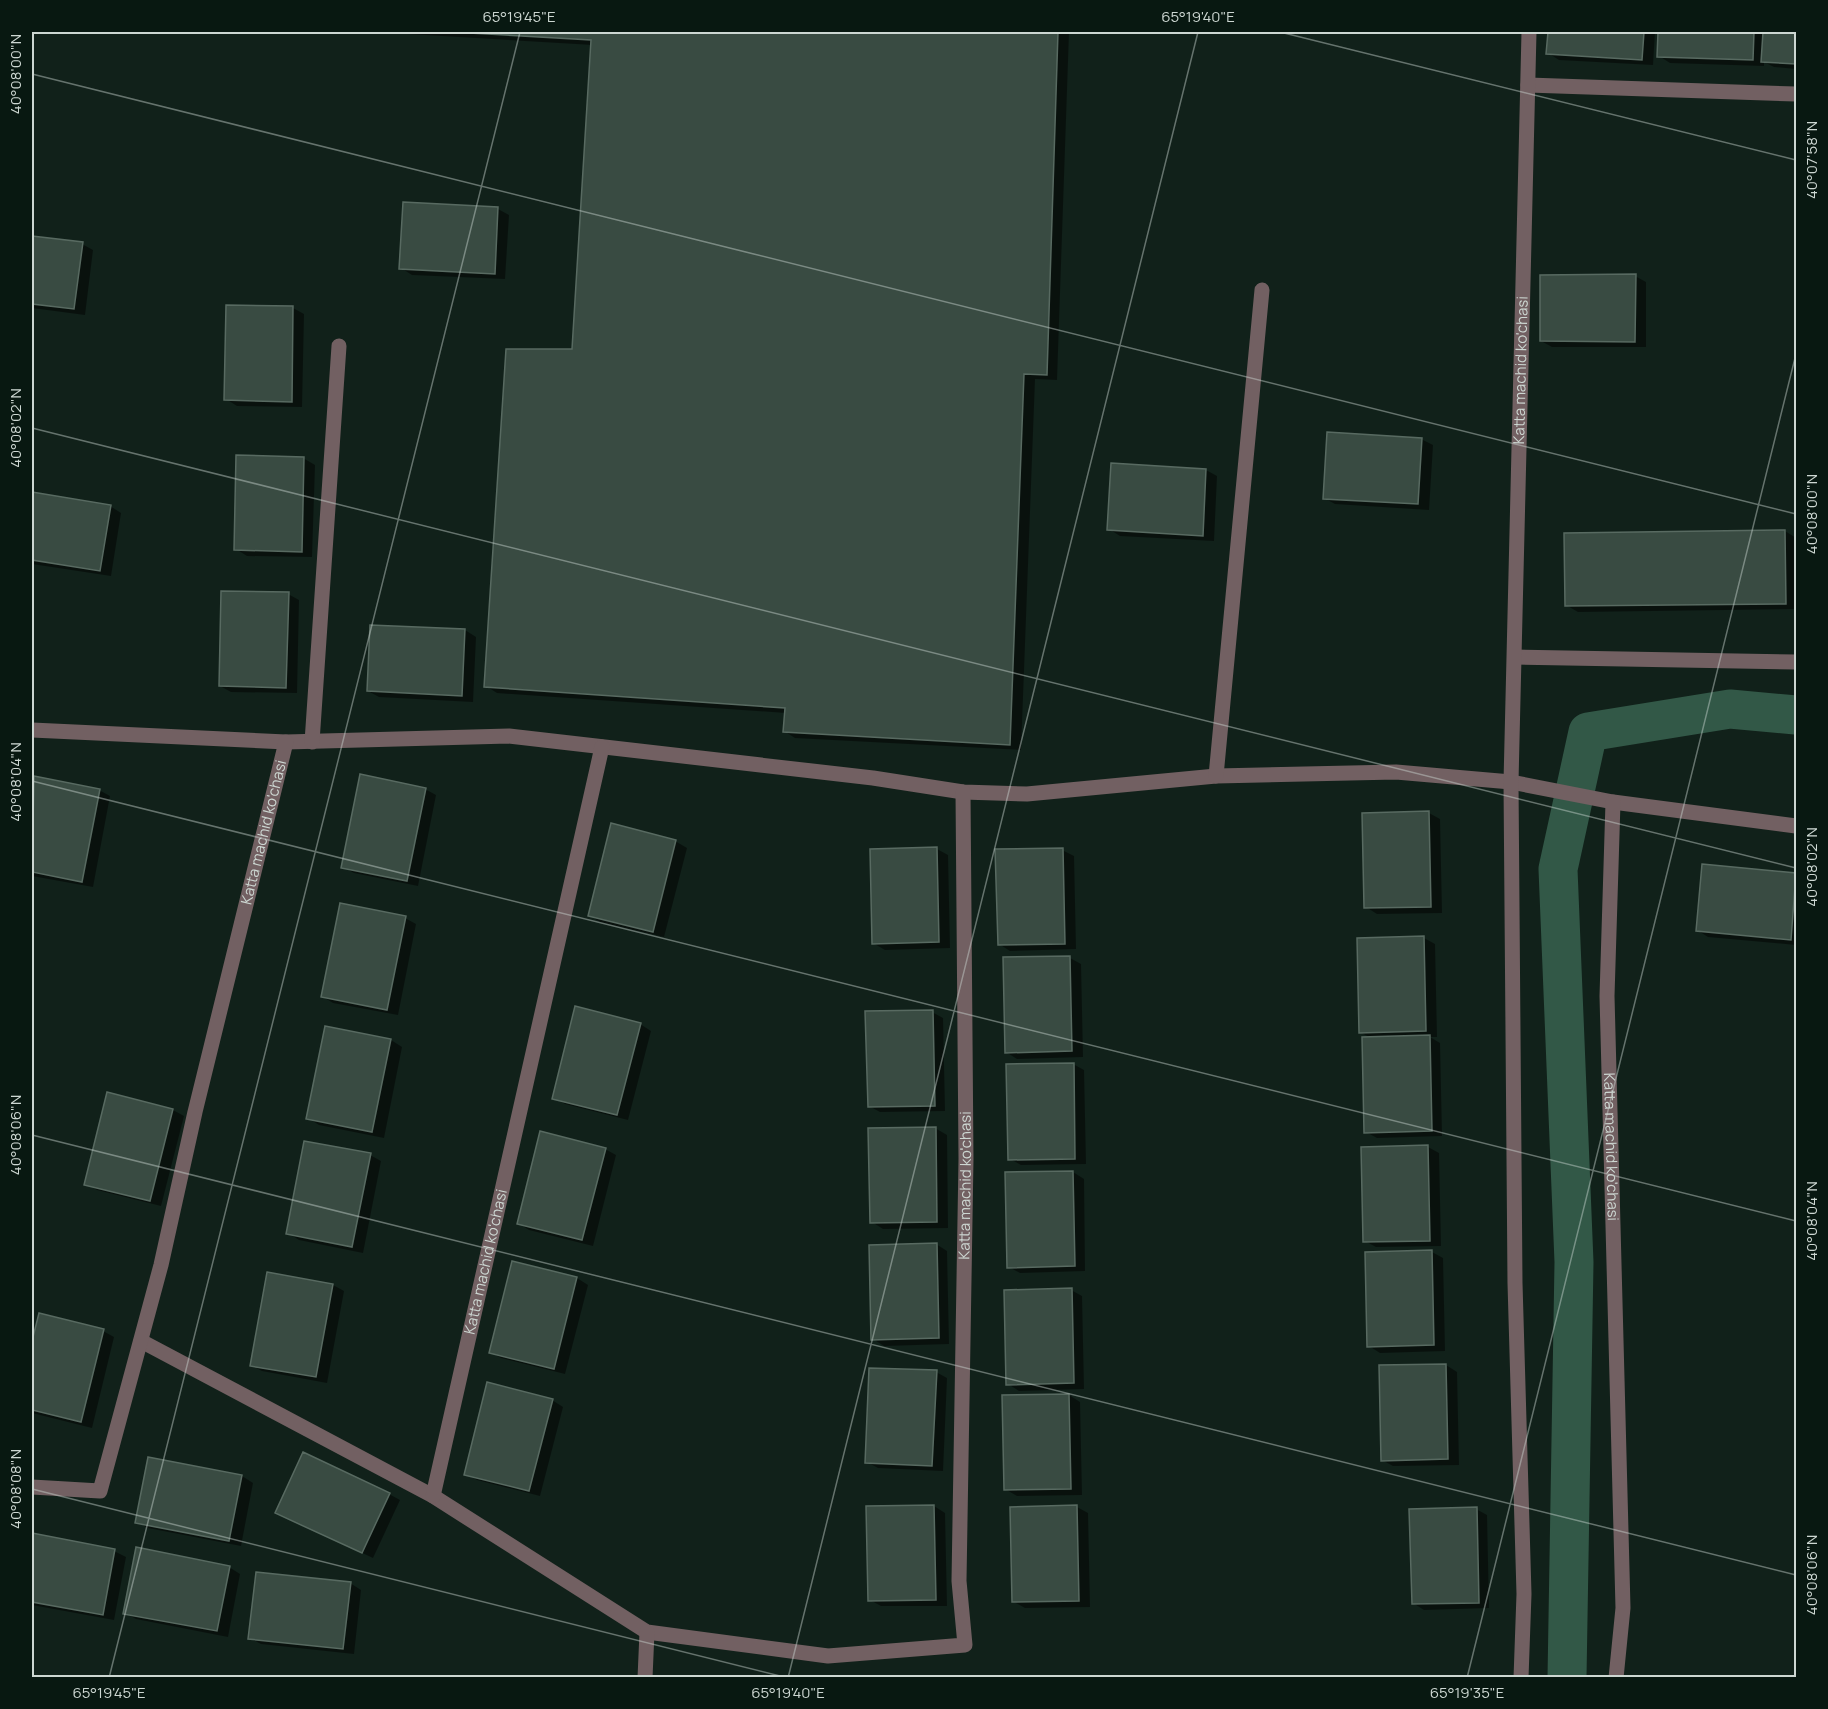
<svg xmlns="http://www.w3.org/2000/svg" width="1828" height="1709" font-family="Manrope,sans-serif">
	<rect width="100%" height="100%" fill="#11211a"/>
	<path fill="#0007" d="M 374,32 L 1069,32 L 1057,380 L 1035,379 L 1021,750 L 795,738 L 784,731 L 786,713 L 497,693 L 486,686 L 574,350 L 593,45 Z
		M 1549,32 L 1655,32 L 1653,65 L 1559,60 L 1548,53 Z
		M 1660,32 L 1796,32 L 1796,69 L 1774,67 L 1764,62 L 1764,66 L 1670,63 L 1659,56 Z
		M 498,209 L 509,215 L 505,279 L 412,275 L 401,268 Z
		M 32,238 L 82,244 L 93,250 L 85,315 L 32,308 Z
		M 1635,276 L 1646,282 L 1646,347 L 1552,347 L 1541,341 Z
		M 227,306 L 293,308 L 304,314 L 302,407 L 237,406 L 226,399 Z
		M 1421,439 L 1433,445 L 1429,510 L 1335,504 L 1324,498 Z
		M 303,458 L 315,465 L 312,557 L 247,556 L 236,549 Z
		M 1112,465 L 1206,470 L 1217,476 L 1214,541 L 1120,536 L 1109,529 Z
		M 32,494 L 110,506 L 121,513 L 111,576 L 32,564 Z
		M 1785,531 L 1796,538 L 1796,609 L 1578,612 L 1566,605 Z
		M 288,594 L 299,600 L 297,693 L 231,692 L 220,686 Z
		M 465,630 L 476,637 L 473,702 L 379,697 L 368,691 Z
		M 35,778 L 99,790 L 110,796 L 93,887 L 32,876 L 32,795 Z
		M 425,789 L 436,795 L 418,886 L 354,873 L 343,867 Z
		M 1429,813 L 1440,819 L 1442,913 L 1377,914 L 1366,907 Z
		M 675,841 L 687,848 L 664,937 L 600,922 L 589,915 Z
		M 937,849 L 948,855 L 950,948 L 885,950 L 873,943 Z
		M 1062,850 L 1074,856 L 1076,949 L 1010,951 L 999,944 Z
		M 1703,866 L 1796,875 L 1796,945 L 1708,937 L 1697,930 Z
		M 405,918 L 416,924 L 398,1015 L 333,1003 L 322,996 Z
		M 1424,938 L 1435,944 L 1437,1037 L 1430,1037 L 1440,1043 L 1442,1136 L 1377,1138 L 1366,1132 L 1371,1038 L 1360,1032 Z
		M 1070,958 L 1081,964 L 1083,1057 L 1017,1059 L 1006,1052 Z
		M 932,1012 L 943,1018 L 945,1111 L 880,1112 L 869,1106 Z
		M 640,1024 L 651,1031 L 628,1120 L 565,1104 L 554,1098 Z
		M 326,1027 L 391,1040 L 402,1047 L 384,1138 L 319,1125 L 308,1118 Z
		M 1073,1064 L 1084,1070 L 1086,1164 L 1021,1165 L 1010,1159 Z
		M 173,1110 L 184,1116 L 161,1206 L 97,1190 L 86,1184 Z
		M 935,1128 L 947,1135 L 948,1228 L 883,1229 L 872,1222 Z
		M 1428,1147 L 1439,1153 L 1441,1246 L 1376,1247 L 1365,1241 Z
		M 605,1149 L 616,1155 L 593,1246 L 529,1230 L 518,1223 Z
		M 370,1155 L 381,1161 L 363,1253 L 299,1240 L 288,1233 Z
		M 1073,1172 L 1084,1179 L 1085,1271 L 1020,1273 L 1009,1267 Z
		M 936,1244 L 947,1251 L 949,1344 L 884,1346 L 873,1339 Z
		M 1432,1252 L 1443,1258 L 1445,1351 L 1380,1353 L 1369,1346 Z
		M 513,1262 L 577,1278 L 588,1285 L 565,1374 L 501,1358 L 490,1352 Z
		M 333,1285 L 344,1291 L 327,1383 L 262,1371 L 251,1365 Z
		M 1071,1290 L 1082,1296 L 1084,1389 L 1019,1391 L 1008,1384 Z
		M 40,1315 L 103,1331 L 114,1337 L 92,1428 L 32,1413 L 32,1348 Z
		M 1446,1365 L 1457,1372 L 1459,1465 L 1393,1466 L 1382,1460 Z
		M 936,1372 L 947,1378 L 943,1471 L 878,1468 L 867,1462 Z
		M 1069,1395 L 1080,1402 L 1082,1495 L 1017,1496 L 1005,1489 Z
		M 552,1400 L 563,1407 L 540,1496 L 477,1480 L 466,1474 Z
		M 242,1476 L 253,1483 L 241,1546 L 148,1528 L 137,1522 Z
		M 389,1494 L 400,1500 L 373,1558 L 288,1518 Z
		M 934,1506 L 945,1513 L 947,1606 L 881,1606 L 870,1600 Z
		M 1077,1507 L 1088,1513 L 1090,1607 L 1025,1608 L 1014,1602 L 1012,1508 Z
		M 1476,1509 L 1487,1515 L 1489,1608 L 1424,1610 L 1413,1603 Z
		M 32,1535 L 114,1551 L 126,1557 L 114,1620 L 32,1605 Z
		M 229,1567 L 240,1574 L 228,1637 L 136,1619 L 125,1613 Z
		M 350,1583 L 361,1590 L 354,1654 L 261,1644 L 250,1638 Z"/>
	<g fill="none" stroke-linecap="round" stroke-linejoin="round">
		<path stroke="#325847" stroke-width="39" d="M 1567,1678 L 1574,1262 L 1558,869 L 1588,732 L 1730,709 L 1796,715"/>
	</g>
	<path fill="#394b42" stroke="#586a61" stroke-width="1.5" d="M 451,32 L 1058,32 L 1047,375 L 1024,374 L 1010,745 L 783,732 L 785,708 L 484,687 L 506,349 L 572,349 L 591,40 Z
		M 1548,32 L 1644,32 L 1642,60 L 1546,54 Z
		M 1658,32 L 1754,32 L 1753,60 L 1657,57 Z
		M 1763,32 L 1796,32 L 1796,64 L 1761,62 Z
		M 403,202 L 498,207 L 495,274 L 399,269 Z
		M 32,236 L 83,242 L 74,309 L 32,304 Z
		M 1636,274 L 1635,342 L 1540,341 L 1540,275 Z
		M 226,305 L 293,306 L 292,402 L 224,400 Z
		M 1327,432 L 1422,438 L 1418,504 L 1323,499 Z
		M 236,455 L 304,457 L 302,552 L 234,550 Z
		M 1111,463 L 1206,469 L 1203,536 L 1107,530 Z
		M 32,492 L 111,505 L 100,571 L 32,560 Z
		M 1785,530 L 1786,604 L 1565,606 L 1564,533 Z
		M 221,591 L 289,592 L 286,688 L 219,686 Z
		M 370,625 L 465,629 L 462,696 L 367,691 Z
		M 360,774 L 426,788 L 407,881 L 341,868 Z
		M 34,776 L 100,789 L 82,882 L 32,872 Z
		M 1429,811 L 1431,907 L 1364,908 L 1362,813 Z
		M 611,823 L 676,840 L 653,932 L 588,916 Z
		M 937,847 L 939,942 L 872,944 L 870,849 Z
		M 1063,848 L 1065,944 L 998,945 L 995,849 Z
		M 1702,864 L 1796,873 L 1791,940 L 1696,931 Z
		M 340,903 L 406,916 L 387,1010 L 321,997 Z
		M 1424,936 L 1426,1031 L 1359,1033 L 1357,938 Z
		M 1070,956 L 1072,1051 L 1005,1053 L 1003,957 Z
		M 575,1006 L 641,1023 L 617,1115 L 552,1099 Z
		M 933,1010 L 935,1106 L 868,1107 L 865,1011 Z
		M 325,1026 L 391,1039 L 372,1132 L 306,1119 Z
		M 1430,1035 L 1432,1131 L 1364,1133 L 1362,1037 Z
		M 1074,1063 L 1075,1159 L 1008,1160 L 1006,1064 Z
		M 107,1092 L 173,1109 L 150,1201 L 84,1185 Z
		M 936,1127 L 937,1222 L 870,1223 L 868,1128 Z
		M 540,1131 L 606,1148 L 582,1240 L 517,1224 Z
		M 304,1141 L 371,1153 L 352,1247 L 286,1234 Z
		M 1428,1145 L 1430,1241 L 1363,1242 L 1361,1147 Z
		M 1073,1171 L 1075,1266 L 1007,1268 L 1005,1172 Z
		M 937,1243 L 939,1338 L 871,1340 L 869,1245 Z
		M 1432,1250 L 1434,1345 L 1367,1347 L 1365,1252 Z
		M 512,1261 L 577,1277 L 554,1369 L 489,1353 Z
		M 267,1272 L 333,1284 L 316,1377 L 250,1366 Z
		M 1072,1288 L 1074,1383 L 1006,1385 L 1004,1290 Z
		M 39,1313 L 104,1329 L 81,1422 L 32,1410 L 32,1341 Z
		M 1446,1364 L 1448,1459 L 1381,1461 L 1379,1365 Z
		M 869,1368 L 937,1370 L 932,1466 L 865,1463 Z
		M 487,1382 L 553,1399 L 529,1491 L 464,1475 Z
		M 1069,1394 L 1071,1489 L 1004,1490 L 1002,1395 Z
		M 303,1452 L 390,1493 L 362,1553 L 275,1513 Z
		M 148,1457 L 242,1475 L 229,1541 L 135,1523 Z
		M 934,1505 L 936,1600 L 868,1601 L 866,1506 Z
		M 1077,1505 L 1079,1601 L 1012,1602 L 1010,1507 Z
		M 1477,1507 L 1479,1603 L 1412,1604 L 1409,1509 Z
		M 32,1533 L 115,1549 L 103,1615 L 32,1602 Z
		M 136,1547 L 230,1566 L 217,1631 L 123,1614 Z
		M 256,1572 L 351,1582 L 343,1649 L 248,1639 Z"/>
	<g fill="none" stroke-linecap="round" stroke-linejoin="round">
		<g stroke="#726062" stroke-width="15">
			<path d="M 1528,85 L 1796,94"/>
			<path d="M 1515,657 L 1796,662"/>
			<path d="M 32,730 L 286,742 L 509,736 L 873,778 L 963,792 L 1027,794 L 1216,776 L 1396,772 L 1511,782 L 1613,802 L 1796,826"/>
			<path d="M 312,742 L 339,346"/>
			<path d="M 1216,776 L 1262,290"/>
			<path id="s1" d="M 1613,802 L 1607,996 L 1623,1608 L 1616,1678"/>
			<path id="s2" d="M 141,1341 L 433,1496 L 647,1632 L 828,1656 L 965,1645 L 959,1581 L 966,1159 L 963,792"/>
			<path id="s3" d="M 32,1487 L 100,1491 L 161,1265 L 195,1112 L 286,742"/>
			<path id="s4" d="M 433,1496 L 602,747"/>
			<path d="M 645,1678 L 647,1632"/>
			<path id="s5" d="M 1521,1678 L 1524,1594 L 1515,1283 L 1511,782 L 1529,32"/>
		</g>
	</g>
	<path fill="none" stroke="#cdd7d2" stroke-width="1.5" stroke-opacity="0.45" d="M 1280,32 L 1796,160M 32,74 L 1796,514M 32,428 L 1796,868M 32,781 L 1796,1221M 32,1135 L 1796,1575M 32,1489 L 788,1678M 109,1678 L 520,32M 788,1678 L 1198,32M 1467,1678 L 1796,354"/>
	<g text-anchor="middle" stroke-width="6" stroke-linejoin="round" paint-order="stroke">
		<g font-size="15" fill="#cdd7d2" stroke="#081811">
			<text dy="5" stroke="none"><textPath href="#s5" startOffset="1308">Katta machid ko'chasi</textPath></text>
			<text dy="5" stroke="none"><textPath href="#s3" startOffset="747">Katta machid ko'chasi</textPath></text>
			<text dy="5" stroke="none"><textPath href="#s1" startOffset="345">Katta machid ko'chasi</textPath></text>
			<text dy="5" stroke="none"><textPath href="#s2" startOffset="1364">Katta machid ko'chasi</textPath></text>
			<text dy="5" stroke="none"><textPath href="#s4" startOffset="240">Katta machid ko'chasi</textPath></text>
		</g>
	</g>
	<rect width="1828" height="1709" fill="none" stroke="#081811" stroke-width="66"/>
	<rect x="33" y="33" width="1762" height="1643" fill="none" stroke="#cdd7d2" stroke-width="2"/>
	<g font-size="15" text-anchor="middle" fill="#cdd7d2">
		<text x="519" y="22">65°19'45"E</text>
		<text x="1198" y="22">65°19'40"E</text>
		<text transform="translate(16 74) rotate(-90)" y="5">40°08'00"N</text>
		<text transform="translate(1812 160) rotate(-90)" y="5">40°07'58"N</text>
		<text transform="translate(16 428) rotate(-90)" y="5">40°08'02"N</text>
		<text transform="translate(1812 514) rotate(-90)" y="5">40°08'00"N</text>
		<text transform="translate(16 782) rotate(-90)" y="5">40°08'04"N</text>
		<text transform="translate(1812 867) rotate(-90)" y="5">40°08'02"N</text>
		<text transform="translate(16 1135) rotate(-90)" y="5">40°08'06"N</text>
		<text transform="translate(1812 1221) rotate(-90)" y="5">40°08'04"N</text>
		<text transform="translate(16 1489) rotate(-90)" y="5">40°08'08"N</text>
		<text transform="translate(1812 1575) rotate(-90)" y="5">40°08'06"N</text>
		<text x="109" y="1698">65°19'45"E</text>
		<text x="788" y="1698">65°19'40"E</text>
		<text x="1467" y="1698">65°19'35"E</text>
	</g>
</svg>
